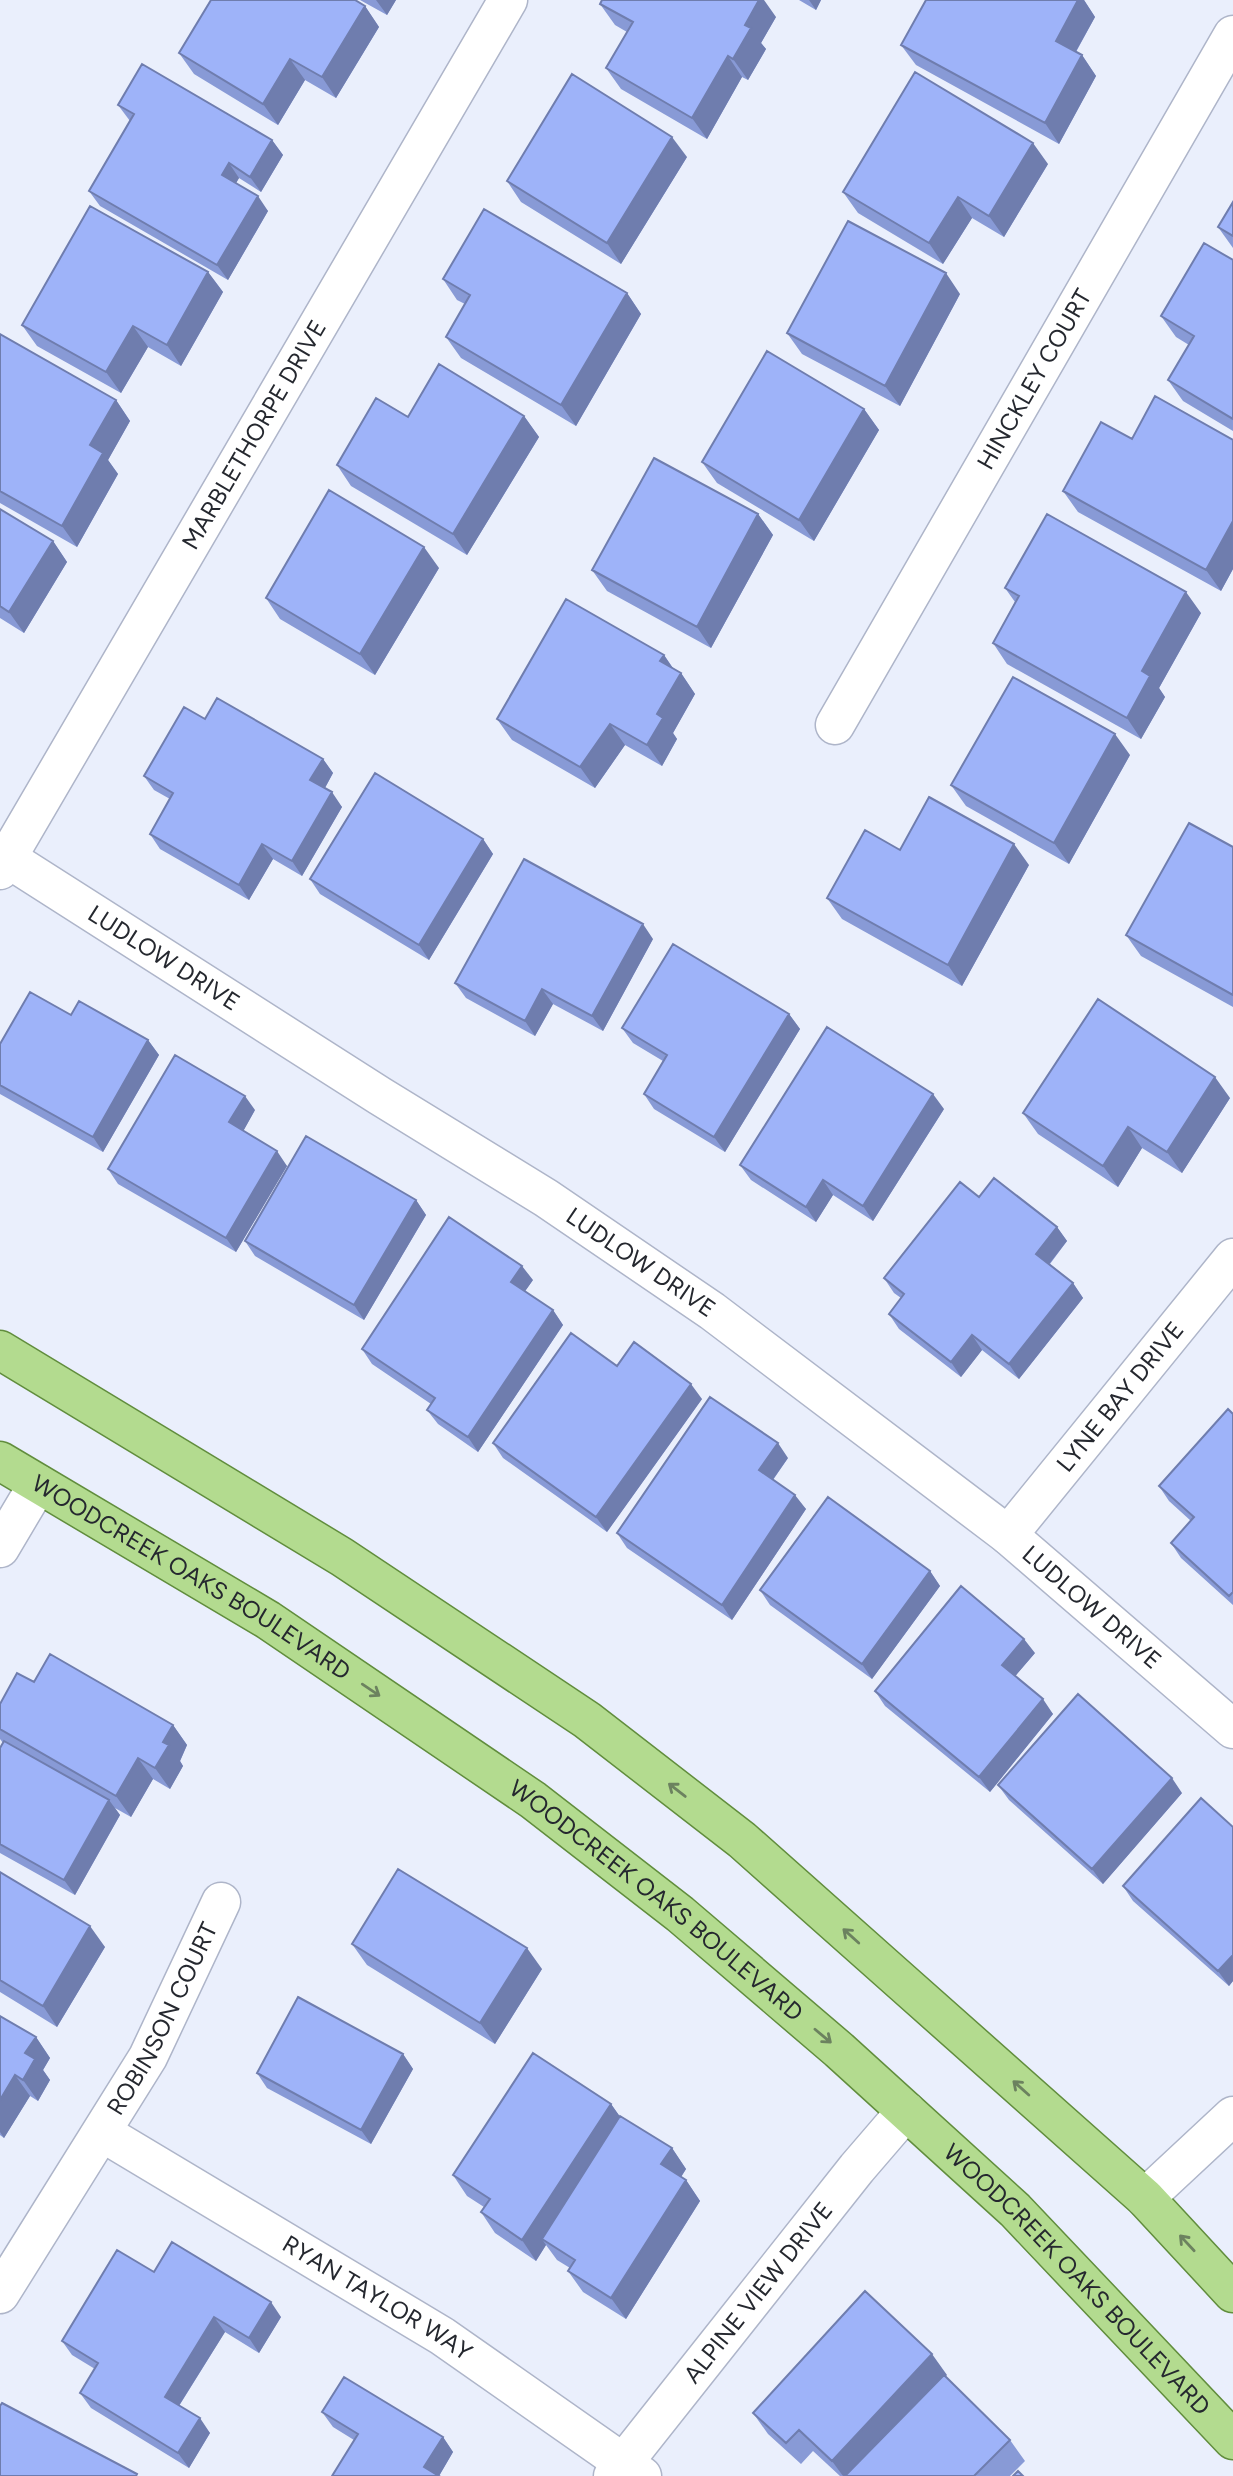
<svg xmlns="http://www.w3.org/2000/svg" width="1233" height="2476" font-family="Figtree,sans-serif">
	<rect width="100%" height="100%" fill="#eaeffc"/>
	<g fill="none" stroke-linecap="round" stroke-linejoin="round">
		<defs>
			<g id="minor">
				<path id="s1" d="M 835,725 L 1233,35"/>
				<path id="s2" d="M 7,858 L 380,1096 L 546,1198 L 712,1311 L 1008,1535 L 1233,1729"/>
				<path id="s3" d="M 0,870 L 508,0"/>
				<path id="s4" d="M 1008,1535 L 1233,1258"/>
				<path d="M 0,1548 L 38,1484"/>
				<path id="s5" d="M 103,2133 L 442,2336 L 642,2476"/>
				<path d="M 1145,2198 L 1233,2116"/>
				<path id="s6" d="M 0,2294 L 148,2057 L 221,1902"/>
				<path id="s7" d="M 613,2476 L 857,2168 L 906,2111"/>
			</g>
			<g id="major">
				<path d="M 0,1350 L 342,1557 L 587,1720 L 742,1840 L 903,1983 L 1145,2198 L 1233,2293"/>
				<path id="s8" d="M 0,1461 L 268,1620 L 533,1800 L 680,1914 L 839,2050 L 1015,2210 L 1233,2440"/>
			</g>
		</defs>
		<use href="#minor" stroke="#aeb5c9" stroke-width="41"/>
		<use href="#major" stroke="#618d3d" stroke-width="41"/>
		<use href="#minor" stroke="#fff" stroke-width="38"/>
		<use href="#major" stroke="#b3db8f" stroke-width="38"/>
	</g>
	<path fill="#889ad6" d="M 360,0 L 396,0 L 387,15 Z
		M 799,0 L 821,0 L 816,10 Z
		M 926,0 L 1084,0 L 1095,17 L 1076,52 L 1082,55 L 1096,76 L 1059,144 L 916,65 L 901,45 Z
		M 600,4 L 776,17 L 761,43 L 766,49 L 748,80 L 742,77 L 707,139 L 621,89 L 606,68 L 627,32 L 615,25 Z
		M 365,6 L 379,27 L 336,98 L 305,80 L 278,125 L 194,74 L 179,53 Z
		M 118,105 L 272,140 L 283,155 L 261,192 L 239,178 L 236,183 L 268,211 L 228,280 L 100,206 L 89,191 L 130,121 Z
		M 687,157 L 621,264 L 521,202 L 507,181 Z
		M 1048,164 L 1004,237 L 972,218 L 943,264 L 858,213 L 843,192 Z
		M 1233,202 L 1233,248 L 1218,227 Z
		M 1233,260 L 1233,431 L 1183,401 L 1168,380 L 1189,345 L 1176,337 L 1161,316 Z
		M 208,272 L 223,292 L 181,366 L 148,347 L 121,393 L 37,346 L 22,325 Z
		M 443,279 L 627,293 L 641,314 L 576,426 L 461,358 L 446,337 L 465,304 L 457,300 Z
		M 960,294 L 900,406 L 802,354 L 787,333 Z
		M 0,334 L 116,400 L 130,421 L 108,460 L 118,474 L 77,547 L 0,503 Z
		M 864,409 L 879,430 L 814,541 L 717,483 L 702,462 Z
		M 524,416 L 539,437 L 467,555 L 351,486 L 337,465 L 408,417 Z
		M 1132,439 L 1233,440 L 1233,569 L 1221,591 L 1078,512 L 1063,491 Z
		M 0,509 L 53,541 L 67,562 L 24,633 L 0,618 Z
		M 758,514 L 773,535 L 711,648 L 607,591 L 592,570 Z
		M 439,568 L 375,675 L 280,619 L 266,598 Z
		M 1005,588 L 1201,613 L 1159,688 L 1165,697 L 1141,739 L 1007,664 L 993,643 L 1015,602 Z
		M 664,655 L 673,668 L 681,673 L 695,694 L 673,733 L 677,739 L 662,766 L 625,745 L 595,788 L 512,740 L 497,719 Z
		M 205,719 L 323,759 L 333,773 L 325,788 L 342,807 L 302,876 L 273,859 L 249,900 L 160,849 L 150,834 L 170,799 L 154,790 L 144,776 Z
		M 1130,755 L 1069,864 L 966,806 L 951,785 Z
		M 483,839 L 493,854 L 429,960 L 320,894 L 310,879 Z
		M 1233,847 L 1233,1007 L 1141,956 L 1126,935 Z
		M 1029,865 L 962,986 L 842,919 L 827,898 Z
		M 653,939 L 603,1031 L 553,1004 L 535,1036 L 466,998 L 455,983 Z
		M 789,1014 L 800,1029 L 725,1152 L 654,1109 L 644,1094 L 663,1061 L 633,1043 L 622,1028 Z
		M 148,1040 L 159,1055 L 103,1152 L 0,1094 L 0,1044 Z
		M 1230,1098 L 1182,1173 L 1142,1148 L 1118,1187 L 1038,1134 L 1023,1113 Z
		M 944,1109 L 873,1221 L 833,1195 L 816,1222 L 751,1180 L 740,1165 Z
		M 255,1110 L 243,1131 L 287,1166 L 236,1252 L 118,1184 L 108,1169 Z
		M 979,1197 L 1057,1227 L 1067,1241 L 1050,1264 L 1073,1283 L 1083,1298 L 1019,1379 L 982,1350 L 961,1377 L 899,1329 L 889,1314 L 901,1298 L 894,1293 L 884,1278 Z
		M 416,1200 L 426,1215 L 364,1320 L 255,1256 L 245,1241 Z
		M 533,1280 L 525,1291 L 553,1310 L 563,1325 L 478,1452 L 438,1424 L 427,1410 L 431,1404 L 372,1364 L 362,1349 Z
		M 617,1366 L 702,1399 L 607,1532 L 503,1458 L 493,1443 Z
		M 1233,1414 L 1233,1605 L 1181,1558 L 1171,1543 L 1191,1521 L 1169,1501 L 1159,1486 Z
		M 788,1458 L 773,1480 L 806,1509 L 732,1620 L 627,1548 L 617,1533 Z
		M 930,1571 L 940,1586 L 872,1679 L 770,1605 L 760,1590 Z
		M 1035,1653 L 1015,1676 L 1053,1714 L 990,1792 L 885,1706 L 875,1691 Z
		M 34,1682 L 173,1725 L 187,1745 L 180,1761 L 183,1766 L 170,1789 L 153,1779 L 131,1817 L 115,1808 L 120,1815 L 75,1895 L 0,1853 L 0,1748 L 3,1743 L 0,1739 L 0,1704 Z
		M 998,1785 L 1182,1793 L 1103,1884 L 1009,1800 Z
		M 1233,1827 L 1233,1981 L 1229,1986 L 1133,1901 L 1123,1886 Z
		M 0,1872 L 105,1947 L 57,2027 L 0,1992 Z
		M 352,1944 L 542,1969 L 495,2044 L 367,1965 Z
		M 0,2016 L 36,2037 L 50,2058 L 43,2070 L 50,2080 L 38,2101 L 30,2096 L 4,2138 L 0,2135 Z
		M 403,2054 L 413,2069 L 371,2144 L 267,2088 L 257,2073 Z
		M 611,2104 L 620,2117 L 672,2148 L 686,2169 L 681,2177 L 686,2180 L 700,2201 L 626,2319 L 583,2292 L 568,2271 L 570,2268 L 557,2260 L 546,2245 L 536,2261 L 495,2233 L 481,2212 L 484,2207 L 467,2196 L 453,2175 Z
		M 154,2272 L 281,2317 L 259,2353 L 225,2332 L 179,2406 L 210,2433 L 189,2468 L 91,2408 L 80,2393 L 95,2369 L 72,2355 L 62,2341 Z
		M 947,2375 L 945,2376 L 1010,2440 L 1025,2461 L 1010,2476 L 840,2476 L 813,2451 L 801,2464 L 768,2434 L 753,2413 Z
		M 322,2412 L 443,2437 L 453,2452 L 439,2476 L 354,2440 L 333,2427 Z"/>
	<path fill="#6f7dae" d="M 376,0 L 396,0 L 387,15 Z
		M 759,0 L 764,0 L 776,17 L 761,43 L 766,49 L 748,80 L 733,59 L 745,25 Z
		M 809,0 L 821,0 L 816,10 Z
		M 1078,0 L 1084,0 L 1095,17 L 1070,62 L 1056,41 Z
		M 365,6 L 379,27 L 336,98 L 322,77 Z
		M 1082,55 L 1096,76 L 1059,144 L 1045,123 Z
		M 728,56 L 742,77 L 707,139 L 692,118 Z
		M 290,59 L 305,80 L 278,125 L 263,104 Z
		M 672,137 L 687,157 L 621,264 L 607,243 Z
		M 272,140 L 283,155 L 261,192 L 250,177 Z
		M 1033,143 L 1048,164 L 1004,237 L 989,216 Z
		M 229,163 L 239,178 L 232,190 L 222,175 Z
		M 258,196 L 268,211 L 228,280 L 217,265 Z
		M 958,197 L 972,218 L 943,264 L 929,243 Z
		M 208,272 L 223,292 L 181,366 L 167,345 Z
		M 946,273 L 960,294 L 900,406 L 885,386 Z
		M 627,293 L 641,314 L 576,426 L 561,405 Z
		M 133,326 L 148,347 L 121,393 L 106,372 Z
		M 116,400 L 130,421 L 108,460 L 118,474 L 77,547 L 62,526 L 90,445 Z
		M 864,409 L 879,430 L 814,541 L 799,520 Z
		M 524,416 L 539,437 L 467,555 L 453,534 Z
		M 758,514 L 773,535 L 711,648 L 697,627 Z
		M 1233,521 L 1233,569 L 1221,591 L 1206,570 Z
		M 53,541 L 67,562 L 24,633 L 9,612 Z
		M 424,547 L 439,568 L 375,675 L 360,654 Z
		M 1186,592 L 1201,613 L 1159,688 L 1165,697 L 1141,739 L 1127,718 L 1142,671 Z
		M 664,655 L 678,676 L 660,661 Z
		M 681,673 L 695,694 L 673,733 L 677,739 L 662,766 L 647,745 L 657,714 Z
		M 610,724 L 625,745 L 595,788 L 580,767 Z
		M 1115,734 L 1130,755 L 1069,864 L 1054,843 Z
		M 323,759 L 333,773 L 321,795 L 310,780 Z
		M 332,792 L 342,807 L 302,876 L 292,861 Z
		M 483,839 L 493,854 L 429,960 L 419,945 Z
		M 262,844 L 273,859 L 249,900 L 239,885 Z
		M 1014,844 L 1029,865 L 962,986 L 948,965 Z
		M 643,924 L 653,939 L 603,1031 L 592,1016 Z
		M 542,989 L 553,1004 L 535,1036 L 525,1021 Z
		M 789,1014 L 800,1029 L 725,1152 L 714,1137 Z
		M 148,1040 L 159,1055 L 103,1152 L 93,1137 Z
		M 1215,1077 L 1230,1098 L 1182,1173 L 1167,1152 Z
		M 933,1094 L 944,1109 L 873,1221 L 863,1206 Z
		M 245,1096 L 255,1110 L 240,1137 L 229,1122 Z
		M 1128,1127 L 1142,1148 L 1118,1187 L 1103,1166 Z
		M 277,1151 L 287,1166 L 236,1252 L 226,1238 Z
		M 823,1180 L 833,1195 L 816,1222 L 806,1207 Z
		M 416,1200 L 426,1215 L 364,1320 L 354,1305 Z
		M 1057,1227 L 1067,1241 L 1046,1268 L 1036,1254 Z
		M 522,1266 L 533,1280 L 521,1297 L 511,1282 Z
		M 1073,1283 L 1083,1298 L 1019,1379 L 1009,1364 Z
		M 553,1310 L 563,1325 L 478,1452 L 468,1437 Z
		M 972,1335 L 982,1350 L 961,1377 L 951,1362 Z
		M 691,1384 L 702,1399 L 607,1532 L 596,1517 Z
		M 778,1443 L 788,1458 L 769,1485 L 759,1470 Z
		M 795,1495 L 806,1509 L 732,1620 L 722,1605 Z
		M 930,1571 L 940,1586 L 872,1679 L 862,1664 Z
		M 1024,1639 L 1035,1653 L 1012,1680 L 1002,1665 Z
		M 1043,1699 L 1053,1714 L 990,1792 L 979,1777 Z
		M 173,1725 L 187,1745 L 180,1761 L 183,1766 L 170,1789 L 155,1768 L 163,1742 Z
		M 138,1758 L 153,1779 L 131,1817 L 116,1796 Z
		M 1172,1778 L 1182,1793 L 1103,1884 L 1092,1869 Z
		M 109,1800 L 120,1815 L 75,1895 L 64,1880 Z
		M 90,1926 L 105,1947 L 57,2027 L 43,2006 Z
		M 527,1948 L 542,1969 L 495,2044 L 480,2023 Z
		M 1233,1955 L 1233,1981 L 1229,1986 L 1218,1971 Z
		M 36,2037 L 50,2058 L 43,2070 L 50,2080 L 38,2101 L 23,2080 L 25,2053 Z
		M 403,2054 L 413,2069 L 371,2144 L 361,2130 Z
		M 15,2075 L 30,2096 L 4,2138 L 0,2132 L 0,2100 Z
		M 611,2104 L 626,2125 L 542,2239 L 546,2245 L 536,2261 L 522,2240 Z
		M 672,2148 L 686,2169 L 676,2185 L 661,2164 Z
		M 686,2180 L 700,2201 L 626,2319 L 611,2298 Z
		M 271,2302 L 281,2317 L 259,2353 L 249,2338 Z
		M 214,2317 L 225,2332 L 175,2412 L 165,2397 Z
		M 932,2354 L 947,2375 L 853,2476 L 843,2476 L 832,2461 Z
		M 200,2418 L 210,2433 L 189,2468 L 178,2453 Z
		M 443,2437 L 453,2452 L 439,2476 L 424,2467 Z"/>
	<path fill="#9eb3f9" stroke="#6f7dae" stroke-width="2" d="M 211,0 L 355,0 L 365,6 L 322,77 L 290,59 L 263,104 L 179,53 Z
		M 602,0 L 759,0 L 745,25 L 751,28 L 733,59 L 728,56 L 692,118 L 606,68 L 633,22 L 600,4 Z
		M 926,0 L 1078,0 L 1056,41 L 1082,55 L 1045,123 L 901,45 Z
		M 142,64 L 272,140 L 250,177 L 229,163 L 222,175 L 258,196 L 217,265 L 89,191 L 134,114 L 118,105 Z
		M 915,72 L 1033,143 L 989,216 L 958,197 L 929,243 L 843,192 Z
		M 572,74 L 672,137 L 607,243 L 507,181 Z
		M 1233,202 L 1233,236 L 1218,227 Z
		M 90,206 L 208,272 L 167,345 L 133,326 L 106,372 L 22,325 Z
		M 484,209 L 627,293 L 561,405 L 446,337 L 470,295 L 443,279 Z
		M 848,221 L 946,273 L 885,386 L 787,333 Z
		M 1204,243 L 1233,260 L 1233,419 L 1168,380 L 1194,336 L 1161,316 Z
		M 0,334 L 116,400 L 90,445 L 103,453 L 62,526 L 0,491 Z
		M 767,351 L 864,409 L 799,520 L 702,462 Z
		M 439,364 L 524,416 L 453,534 L 337,465 L 376,398 L 408,417 Z
		M 1155,396 L 1233,440 L 1233,521 L 1206,570 L 1063,491 L 1101,422 L 1132,439 Z
		M 654,458 L 758,514 L 697,627 L 592,570 Z
		M 329,490 L 424,547 L 360,654 L 266,598 Z
		M 0,509 L 53,541 L 9,612 L 0,606 Z
		M 1047,514 L 1186,592 L 1142,671 L 1150,676 L 1127,718 L 993,643 L 1019,596 L 1005,588 Z
		M 566,599 L 664,655 L 660,661 L 681,673 L 657,714 L 663,718 L 647,745 L 610,724 L 580,767 L 497,719 Z
		M 1013,677 L 1115,734 L 1054,843 L 951,785 Z
		M 217,698 L 323,759 L 310,780 L 332,792 L 292,861 L 262,844 L 239,885 L 150,834 L 173,793 L 144,776 L 184,707 L 205,719 Z
		M 375,773 L 483,839 L 419,945 L 310,879 Z
		M 929,797 L 1014,844 L 948,965 L 827,898 L 865,830 L 900,850 Z
		M 1189,823 L 1233,847 L 1233,995 L 1126,935 Z
		M 524,859 L 643,924 L 592,1016 L 542,989 L 525,1021 L 455,983 Z
		M 673,944 L 789,1014 L 714,1137 L 644,1094 L 667,1055 L 622,1028 Z
		M 30,992 L 71,1015 L 79,1001 L 148,1040 L 93,1137 L 0,1085 L 0,1044 Z
		M 1098,999 L 1215,1077 L 1167,1152 L 1128,1127 L 1103,1166 L 1023,1113 Z
		M 827,1027 L 933,1094 L 863,1206 L 823,1180 L 806,1207 L 740,1165 Z
		M 175,1055 L 245,1096 L 229,1122 L 277,1151 L 226,1238 L 108,1169 Z
		M 306,1136 L 416,1200 L 354,1305 L 245,1241 Z
		M 994,1178 L 1057,1227 L 1036,1254 L 1073,1283 L 1009,1364 L 972,1335 L 951,1362 L 889,1314 L 904,1294 L 884,1278 L 960,1182 L 979,1197 Z
		M 449,1217 L 522,1266 L 511,1282 L 553,1310 L 468,1437 L 427,1410 L 435,1398 L 362,1349 Z
		M 571,1333 L 617,1366 L 634,1342 L 691,1384 L 596,1517 L 493,1443 Z
		M 710,1397 L 778,1443 L 759,1470 L 795,1495 L 722,1605 L 617,1533 Z
		M 1228,1409 L 1233,1414 L 1233,1592 L 1229,1596 L 1171,1543 L 1194,1517 L 1159,1486 Z
		M 828,1497 L 930,1571 L 862,1664 L 760,1590 Z
		M 961,1586 L 1024,1639 L 1002,1665 L 1043,1699 L 979,1777 L 875,1691 Z
		M 50,1654 L 173,1725 L 163,1742 L 169,1745 L 155,1768 L 138,1758 L 116,1796 L 0,1729 L 0,1704 L 17,1673 L 34,1682 Z
		M 1078,1694 L 1172,1778 L 1092,1869 L 998,1785 Z
		M 4,1741 L 109,1800 L 64,1880 L 0,1844 L 0,1748 Z
		M 1201,1798 L 1233,1827 L 1233,1955 L 1218,1971 L 1123,1886 Z
		M 398,1869 L 527,1948 L 480,2023 L 352,1944 Z
		M 0,1872 L 90,1926 L 43,2006 L 0,1980 Z
		M 298,1997 L 403,2054 L 361,2130 L 257,2073 Z
		M 0,2016 L 36,2037 L 25,2053 L 35,2059 L 23,2080 L 15,2075 L 0,2100 Z
		M 533,2053 L 611,2104 L 522,2240 L 481,2212 L 490,2199 L 453,2175 Z
		M 620,2116 L 672,2148 L 661,2164 L 686,2180 L 611,2298 L 568,2271 L 575,2260 L 542,2239 Z
		M 172,2242 L 271,2302 L 249,2338 L 214,2317 L 165,2397 L 200,2418 L 178,2453 L 80,2393 L 98,2363 L 62,2341 L 117,2250 L 154,2272 Z
		M 865,2291 L 932,2354 L 832,2461 L 799,2430 L 786,2443 L 753,2413 Z
		M 944,2375 L 1010,2440 L 974,2476 L 845,2476 Z
		M 344,2377 L 443,2437 L 424,2467 L 439,2476 L 332,2476 L 358,2434 L 322,2412 Z
		M 2,2403 L 137,2474 L 136,2476 L 0,2476 L 0,2406 Z
		M 1018,2471 L 1023,2476 L 1013,2476 Z"/>
	<defs><path id="oneway-shaft" d="M-6 0H5M1.5-3L5.5 0L1.5 3" fill="none" stroke-width="1.6" stroke-linecap="round" stroke-linejoin="round" transform="scale(1.75)"/></defs>
	<g stroke="#6c825f">
		<use href="#oneway-shaft" transform="translate(371 1690) rotate(34)"/>
		<use href="#oneway-shaft" transform="translate(677 1790) rotate(-142)"/>
		<use href="#oneway-shaft" transform="translate(851 1936) rotate(-138)"/>
		<use href="#oneway-shaft" transform="translate(823 2036) rotate(40)"/>
		<use href="#oneway-shaft" transform="translate(1021 2088) rotate(-138)"/>
		<use href="#oneway-shaft" transform="translate(1187 2243) rotate(-133)"/>
	</g>
	<g text-anchor="middle" stroke-width="5" stroke-linejoin="round" paint-order="stroke">
		<g font-size="24" fill="#25282f" stroke="#eaeffc">
			<text dy="8" stroke="none"><textPath href="#s1" startOffset="399">HINCKLEY COURT</textPath></text>
			<text dy="8" stroke="none"><textPath href="#s3" startOffset="504">MARBLETHORPE DRIVE</textPath></text>
			<text dy="8" stroke="none"><textPath href="#s2" startOffset="186">LUDLOW DRIVE</textPath></text>
			<text dy="8" stroke="none"><textPath href="#s2" startOffset="752">LUDLOW DRIVE</textPath></text>
			<text dy="8" stroke="none"><textPath href="#s4" startOffset="178">LYNE BAY DRIVE</textPath></text>
			<text dy="8" stroke="none"><textPath href="#s8" startOffset="224">WOODCREEK OAKS BOULEVARD</textPath></text>
			<text dy="8" stroke="none"><textPath href="#s2" startOffset="1320">LUDLOW DRIVE</textPath></text>
			<text dy="8" stroke="none"><textPath href="#s8" startOffset="791">WOODCREEK OAKS BOULEVARD</textPath></text>
			<text dy="8" stroke="none"><textPath href="#s6" startOffset="320">ROBINSON COURT</textPath></text>
			<text dy="8" stroke="none"><textPath href="#s8" startOffset="1358">WOODCREEK OAKS BOULEVARD</textPath></text>
			<text dy="8" stroke="none"><textPath href="#s7" startOffset="234">ALPINE VIEW DRIVE</textPath></text>
			<text dy="8" stroke="none"><textPath href="#s5" startOffset="320">RYAN TAYLOR WAY</textPath></text>
		</g>
	</g>
</svg>
